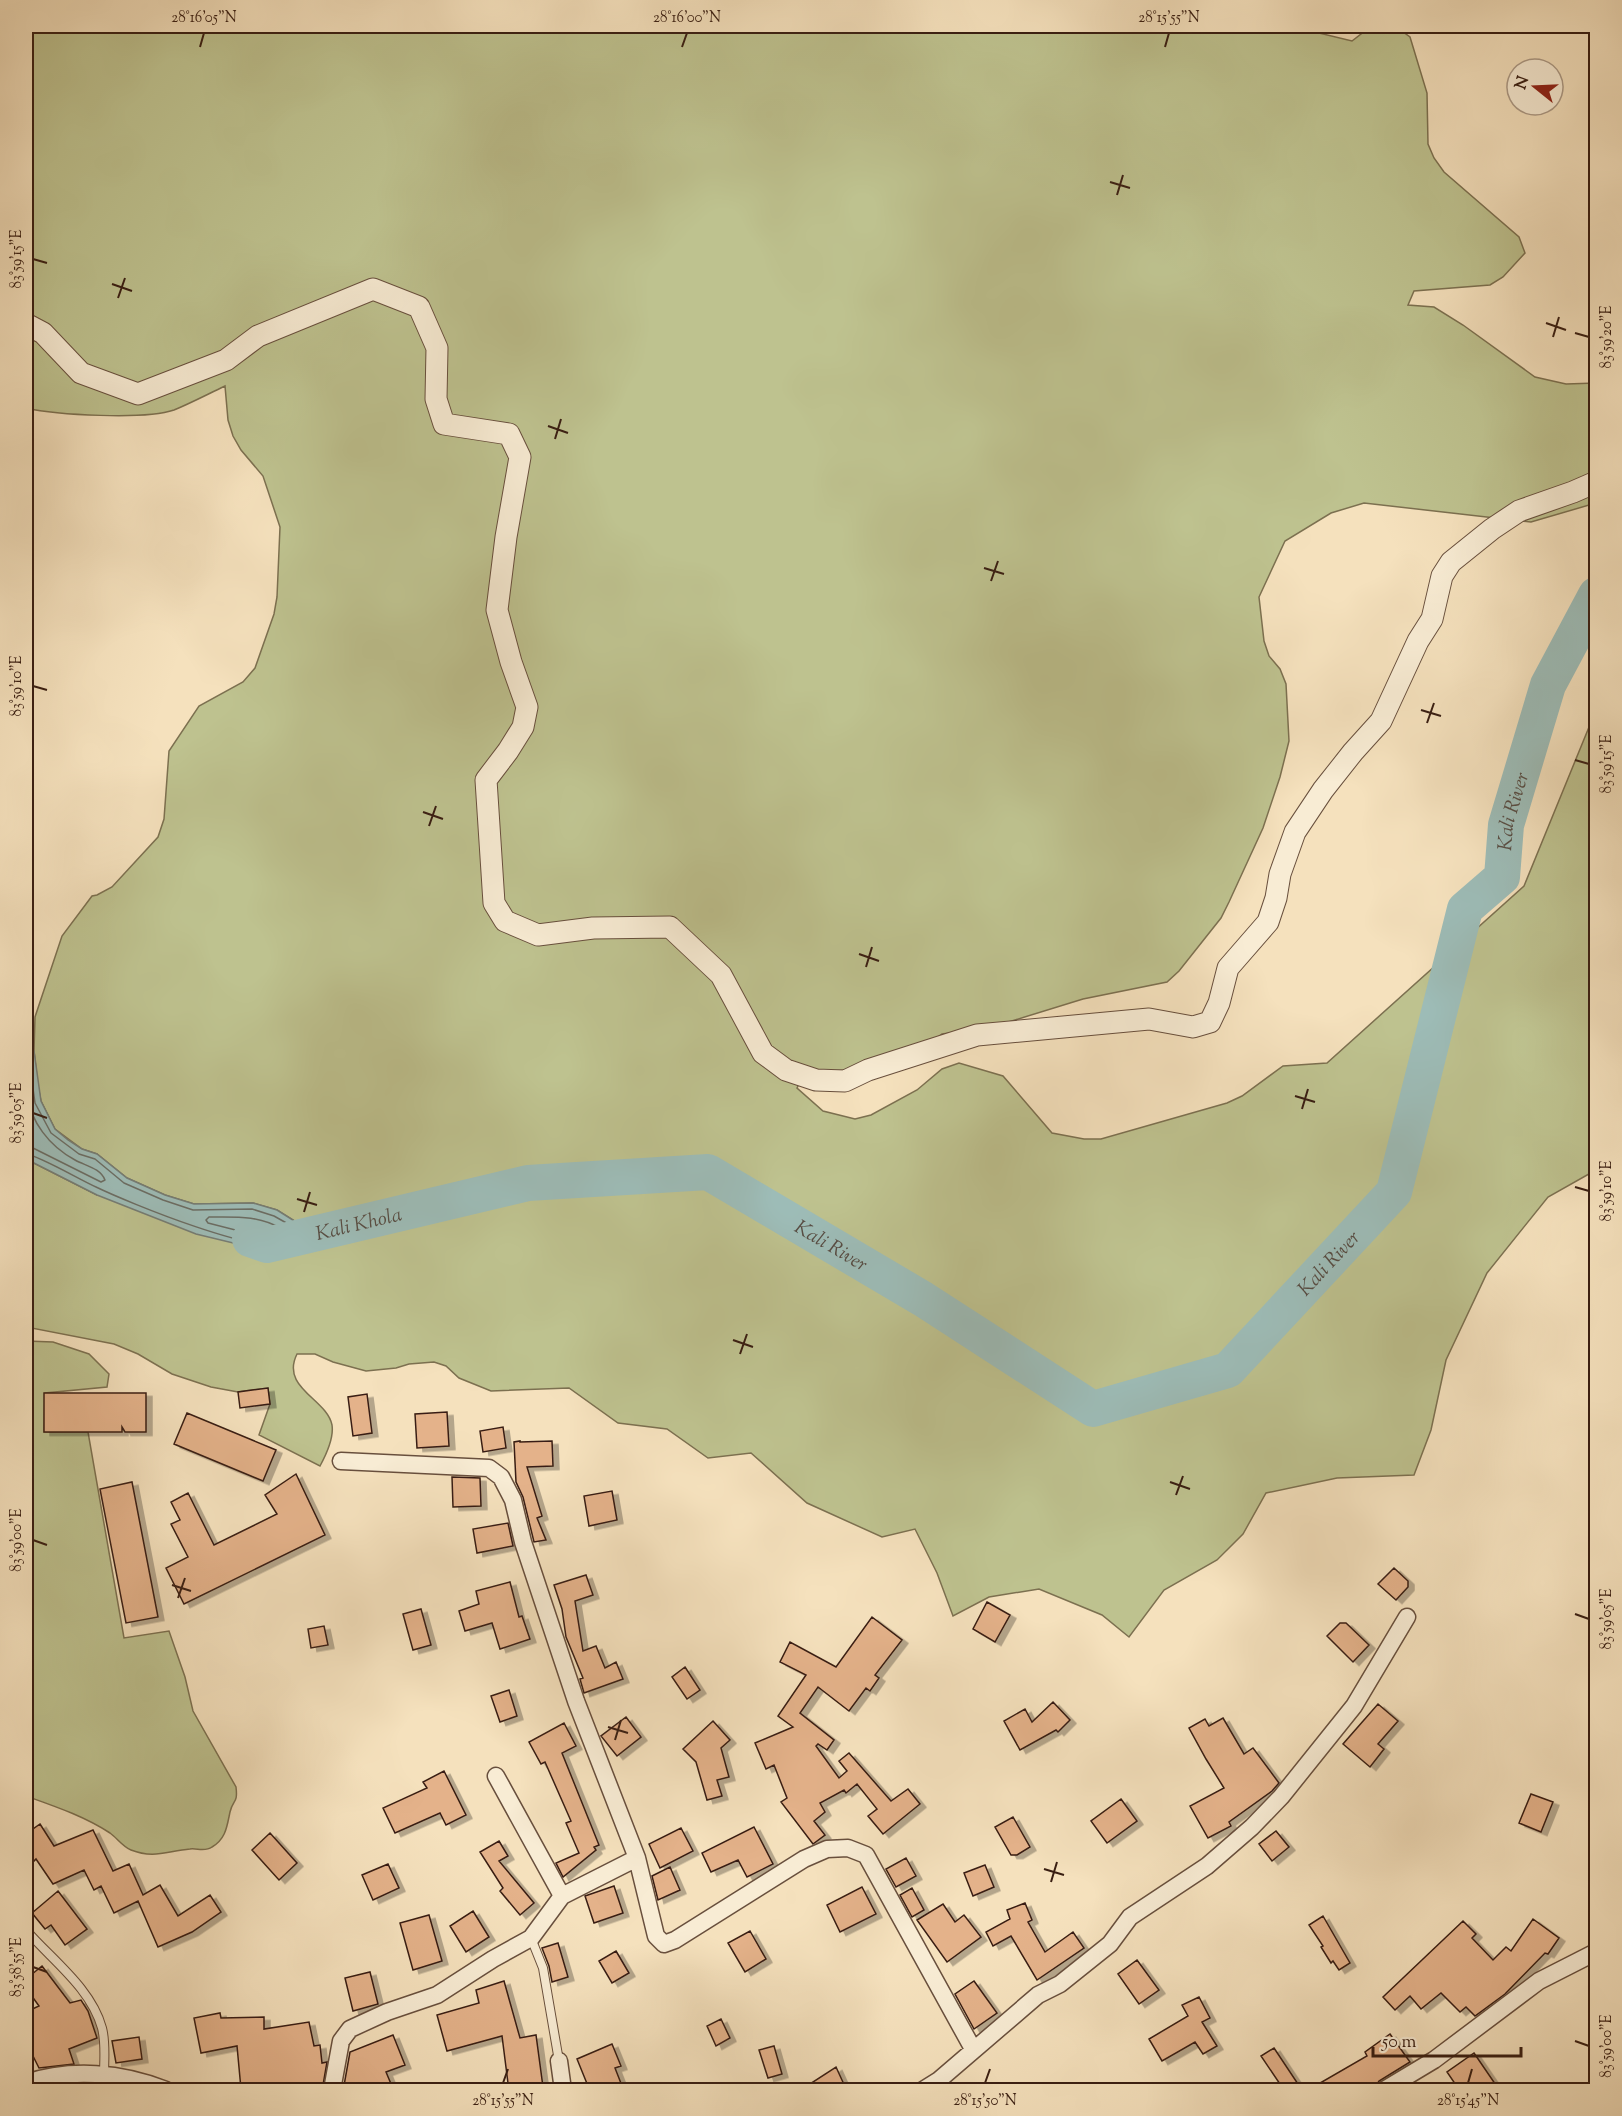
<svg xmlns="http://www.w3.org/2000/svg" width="1622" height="2116" font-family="'Sorts Mill Goudy',serif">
	<defs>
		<filter id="shadow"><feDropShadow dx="6" dy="3.5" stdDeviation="0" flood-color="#0004"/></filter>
	</defs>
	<rect width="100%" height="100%" fill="#f5e1bd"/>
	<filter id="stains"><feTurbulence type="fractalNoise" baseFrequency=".00333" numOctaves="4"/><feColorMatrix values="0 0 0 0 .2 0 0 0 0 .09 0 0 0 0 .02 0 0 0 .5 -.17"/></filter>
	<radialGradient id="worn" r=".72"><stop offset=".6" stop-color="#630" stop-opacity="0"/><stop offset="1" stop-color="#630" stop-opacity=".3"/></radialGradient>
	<path fill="#bec28f" stroke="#7c7050" stroke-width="1.5" d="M 26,26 L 1290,26 L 1352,41 L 1365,31 L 1377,26 L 1396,27 L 1410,37 L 1427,93 L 1428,144 L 1434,158 L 1444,172 L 1519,237 L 1525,253 L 1503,277 L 1490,285 L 1414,291 L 1408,305 L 1434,307 L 1463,325 L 1535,377 L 1566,384 L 1596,383 L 1596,503 L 1531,522 L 1364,503 L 1331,513 L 1285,541 L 1259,597 L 1264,641 L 1269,656 L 1280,669 L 1286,684 L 1289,741 L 1280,777 L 1263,828 L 1229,902 L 1221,918 L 1179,971 L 1167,982 L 1083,999 L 989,1028 L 942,1034 L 929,1044 L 876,1069 L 805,1072 L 797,1088 L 823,1111 L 855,1119 L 871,1115 L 917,1090 L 942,1069 L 959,1063 L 1003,1076 L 1052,1133 L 1084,1139 L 1101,1139 L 1227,1103 L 1242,1096 L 1283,1066 L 1327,1063 L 1524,886 L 1596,710 L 1596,1170 L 1548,1197 L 1487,1273 L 1446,1360 L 1431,1430 L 1414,1475 L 1337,1478 L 1266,1493 L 1243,1534 L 1217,1560 L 1164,1590 L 1129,1637 L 1102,1615 L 1039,1589 L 989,1597 L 953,1616 L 937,1573 L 915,1529 L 882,1537 L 807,1503 L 751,1453 L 708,1458 L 667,1429 L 618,1423 L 569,1388 L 491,1391 L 459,1378 L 446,1366 L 434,1362 L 409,1364 L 396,1368 L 366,1371 L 333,1362 L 315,1354 L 297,1354 C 280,1388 327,1399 332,1425 C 334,1438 326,1455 320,1466 L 259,1435 L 270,1404 L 268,1388 L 238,1392 L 211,1387 L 172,1374 L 138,1354 L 114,1344 L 26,1327 L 26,1159 L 97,1195 L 296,1222 L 277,1210 L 253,1203 L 194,1204 L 165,1195 L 127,1178 L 97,1154 L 82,1149 L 55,1129 L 41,1101 L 38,1086 L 34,1051 L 35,1017 L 62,936 L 92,896 L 97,895 L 112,887 L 158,837 L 164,819 L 169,751 L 199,706 L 243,682 L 255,668 L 274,614 L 277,597 L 280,527 L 263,476 L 241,450 L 233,436 L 228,420 L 225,386 C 208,394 191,403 174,410 C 145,420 56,415 26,408 Z
		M 26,1341 L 53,1342 L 89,1354 L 109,1374 L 107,1387 L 45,1393 L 44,1432 L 88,1432 L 124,1638 L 169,1631 L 185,1677 L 193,1711 L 236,1787 C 238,1804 233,1799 230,1812 C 227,1826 226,1839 212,1847 C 205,1852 197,1848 190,1849 C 167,1851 154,1859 131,1850 C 123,1847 117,1838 110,1833 C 84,1816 54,1806 26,1796 Z"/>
	<path fill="#9dbcb7" stroke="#757d75" stroke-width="1.5" d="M 26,1051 L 34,1051 L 41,1101 L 55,1129 L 68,1140 L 82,1149 L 97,1154 L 127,1178 L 165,1195 L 194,1204 L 253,1203 L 277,1210 L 296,1222 L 298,1250 L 275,1253 L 196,1234 L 97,1195 L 26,1159 Z"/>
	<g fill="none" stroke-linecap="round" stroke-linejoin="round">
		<path stroke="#6b6d64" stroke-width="1.5" d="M 26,1057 L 29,1059 L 35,1103 L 51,1133 L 79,1154 L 95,1159 L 124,1183 L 163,1200 L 193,1210 L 252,1209 L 274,1216 L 290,1225 L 292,1243 C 265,1259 127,1202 96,1187 C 80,1180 40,1156 26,1154
			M 26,1093 C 31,1122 49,1146 75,1160 C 86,1166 100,1168 105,1180 L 101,1182 L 33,1148 L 26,1147
			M 209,1217 C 235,1217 259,1215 282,1229 L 284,1237 L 275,1240 L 208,1223 L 206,1220 Z"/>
		<path stroke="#9dbcb7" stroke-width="36" id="s1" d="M 250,1239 L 267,1245 L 528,1183 L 708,1172 L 923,1299 L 1093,1409 L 1228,1370 L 1394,1192 L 1465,909 L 1502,877 L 1506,825 L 1548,685 L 1596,595"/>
	</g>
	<path fill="#e4b28a" stroke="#391e12" stroke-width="1.5" filter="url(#shadow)" d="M 268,1388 L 270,1404 L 240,1408 L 238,1392 Z
		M 44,1393 L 146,1393 L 146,1432 L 125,1432 L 122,1427 L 122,1432 L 44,1432 Z
		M 367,1394 L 372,1433 L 353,1436 L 348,1397 Z
		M 447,1412 L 449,1446 L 417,1448 L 415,1414 Z
		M 187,1413 L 276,1450 L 263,1481 L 174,1444 Z
		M 503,1427 L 506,1448 L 483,1452 L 480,1431 Z
		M 520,1441 L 520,1442 L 552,1441 L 553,1466 L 527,1467 L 542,1516 L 537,1518 L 546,1540 L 534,1542 L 523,1497 L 516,1482 L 514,1442 Z
		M 296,1474 L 325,1535 L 184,1604 L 166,1568 L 188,1557 L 171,1524 L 180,1520 L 171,1502 L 188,1493 L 214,1545 L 277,1514 L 265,1495 Z
		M 452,1477 L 480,1478 L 481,1506 L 453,1507 Z
		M 132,1482 L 158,1617 L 126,1623 L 100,1489 Z
		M 612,1491 L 617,1520 L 589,1526 L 584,1496 Z
		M 508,1523 L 513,1546 L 477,1553 L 473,1529 Z
		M 1394,1568 L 1408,1581 L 1408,1587 L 1396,1600 L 1378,1584 Z
		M 586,1575 L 593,1595 L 575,1601 L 583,1651 L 596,1646 L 605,1668 L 616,1662 L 623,1679 L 584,1693 L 580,1679 L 583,1678 L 566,1637 L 562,1609 L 554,1585 Z
		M 510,1582 L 519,1617 L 522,1616 L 530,1639 L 500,1649 L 492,1623 L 465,1631 L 459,1611 L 479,1604 L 476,1591 Z
		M 987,1602 L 1010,1615 L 995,1642 L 973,1629 Z
		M 421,1609 L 431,1645 L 413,1650 L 403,1614 Z
		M 872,1617 L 902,1640 L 875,1675 L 879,1678 L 870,1691 L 866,1688 L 849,1711 L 818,1687 L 800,1713 L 834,1740 L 827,1750 L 818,1744 L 816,1746 L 839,1778 L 847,1771 L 839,1761 L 849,1753 L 891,1801 L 908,1789 L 920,1804 L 883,1834 L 868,1816 L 877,1809 L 857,1784 L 846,1793 L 844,1790 L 820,1803 L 825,1812 L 814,1821 L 825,1835 L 813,1844 L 781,1802 L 787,1798 L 774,1765 L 766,1769 L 755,1743 L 793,1727 L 778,1716 L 806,1675 L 780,1662 L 790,1642 L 836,1667 Z
		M 1340,1623 L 1346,1623 L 1369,1645 L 1353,1662 L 1327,1636 Z
		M 324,1626 L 328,1645 L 311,1648 L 308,1629 Z
		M 685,1667 L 700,1690 L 687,1699 L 672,1677 Z
		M 509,1690 L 517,1716 L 500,1722 L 491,1696 Z
		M 1053,1702 L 1070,1720 L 1058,1732 L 1056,1730 L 1020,1750 L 1004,1721 L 1025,1709 L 1032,1722 Z
		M 1378,1704 L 1398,1721 L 1378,1744 L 1384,1749 L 1370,1767 L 1343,1744 Z
		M 626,1717 L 641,1737 L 617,1756 L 601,1736 Z
		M 1223,1718 L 1244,1754 L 1253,1748 L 1279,1783 L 1272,1791 L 1229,1822 L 1231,1826 L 1208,1838 L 1190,1806 L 1224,1788 L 1206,1759 L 1189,1728 L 1205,1719 L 1209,1726 Z
		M 713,1721 L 730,1740 L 721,1748 L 729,1777 L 717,1780 L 722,1796 L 707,1800 L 696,1762 L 683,1749 Z
		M 564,1723 L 576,1746 L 562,1753 L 599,1845 L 594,1847 L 596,1850 L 563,1877 L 556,1863 L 579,1853 L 566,1823 L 571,1821 L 545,1762 L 541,1764 L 529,1742 Z
		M 444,1771 L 466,1815 L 446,1825 L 440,1813 L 395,1833 L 383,1808 L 427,1788 L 423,1782 Z
		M 1531,1794 L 1553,1802 L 1541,1832 L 1519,1823 Z
		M 1121,1799 L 1137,1821 L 1107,1843 L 1091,1821 Z
		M 1013,1817 L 1030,1847 L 1017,1855 L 1011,1855 L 995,1827 Z
		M 40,1824 L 54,1846 L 93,1830 L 113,1871 L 129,1864 L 143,1895 L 160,1885 L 178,1916 L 210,1895 L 221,1912 L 192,1932 L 158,1947 L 138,1901 L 114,1913 L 101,1886 L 94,1890 L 84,1870 L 53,1884 L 36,1859 L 34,1861 L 26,1848 L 26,1834 Z
		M 754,1827 L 773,1864 L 747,1877 L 738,1860 L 711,1872 L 702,1853 Z
		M 681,1828 L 693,1851 L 660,1868 L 649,1844 Z
		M 1276,1831 L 1289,1847 L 1272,1861 L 1259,1844 Z
		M 270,1833 L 297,1863 L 279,1880 L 252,1850 Z
		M 499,1841 L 508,1856 L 499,1861 L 534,1903 L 520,1915 L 500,1891 L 503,1888 L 480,1852 Z
		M 906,1858 L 916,1876 L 896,1887 L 886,1869 Z
		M 388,1864 L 399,1888 L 373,1900 L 362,1875 Z
		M 985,1865 L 994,1887 L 973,1896 L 964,1873 Z
		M 670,1867 L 680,1890 L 658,1900 L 652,1876 Z
		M 614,1886 L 623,1913 L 594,1923 L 585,1896 Z
		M 862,1887 L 876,1914 L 840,1932 L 827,1905 Z
		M 912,1888 L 924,1910 L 912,1917 L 900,1895 Z
		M 58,1891 L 87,1929 L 65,1945 L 51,1925 L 45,1929 L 32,1913 Z
		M 1025,1903 L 1032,1920 L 1028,1922 L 1045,1952 L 1073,1932 L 1084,1948 L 1037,1980 L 1011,1936 L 993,1946 L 986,1932 L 1010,1919 L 1007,1910 Z
		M 943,1904 L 955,1922 L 964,1915 L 981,1937 L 947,1962 L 917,1920 Z
		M 473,1911 L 489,1937 L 466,1952 L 450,1926 Z
		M 429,1915 L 442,1961 L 413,1970 L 400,1923 Z
		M 1323,1916 L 1350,1963 L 1339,1970 L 1333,1961 L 1331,1963 L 1321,1947 L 1323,1946 L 1309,1925 Z
		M 1533,1919 L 1559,1938 L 1548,1954 L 1545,1953 L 1505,1994 L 1475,2016 L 1466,2007 L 1460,2012 L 1441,1993 L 1421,2009 L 1410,1996 L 1395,2010 L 1383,1997 L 1463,1921 L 1476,1934 L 1472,1938 L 1493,1960 L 1506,1947 L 1511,1951 Z
		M 750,1931 L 766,1959 L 745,1972 L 728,1943 Z
		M 558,1943 L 568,1977 L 552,1982 L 549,1966 L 542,1948 Z
		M 616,1951 L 629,1973 L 612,1983 L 599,1961 Z
		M 1137,1960 L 1159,1990 L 1139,2004 L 1118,1974 Z
		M 42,1966 L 70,2003 L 81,2000 L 88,2011 L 97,2038 L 69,2049 L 74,2064 L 39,2068 L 26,2042 L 26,2012 L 39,2006 L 26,1988 L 26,1979 Z
		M 370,1972 L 378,2004 L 353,2011 L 345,1978 Z
		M 504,1981 L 520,2038 L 536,2035 L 543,2087 L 509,2091 L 502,2036 L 447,2051 L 437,2015 L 479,2003 L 476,1990 Z
		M 974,1981 L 997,2013 L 974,2029 L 955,1994 Z
		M 1199,1997 L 1210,2018 L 1202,2022 L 1217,2046 L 1203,2054 L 1195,2042 L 1162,2061 L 1149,2039 L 1188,2016 L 1182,2005 Z
		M 220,2013 L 221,2018 L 264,2017 L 264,2029 L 309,2022 L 314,2046 L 320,2045 L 322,2063 L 327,2062 L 322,2091 L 302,2091 L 301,2087 L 293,2088 L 292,2084 L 241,2089 L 237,2046 L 201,2053 L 194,2018 Z
		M 721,2019 L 730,2038 L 716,2046 L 707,2026 Z
		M 1390,2034 L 1410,2062 L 1379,2081 L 1374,2089 L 1308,2090 L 1367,2056 L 1365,2052 Z
		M 393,2035 L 405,2065 L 386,2072 L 394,2091 L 343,2091 L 350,2052 Z
		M 139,2037 L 142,2059 L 116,2063 L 112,2041 Z
		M 612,2044 L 621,2066 L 615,2068 L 624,2091 L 590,2091 L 577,2059 Z
		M 774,2046 L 782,2074 L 768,2078 L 759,2050 Z
		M 1274,2048 L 1302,2090 L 1284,2090 L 1261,2056 Z
		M 1474,2053 L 1500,2091 L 1460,2091 L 1447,2072 Z
		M 836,2067 L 847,2091 L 799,2091 Z"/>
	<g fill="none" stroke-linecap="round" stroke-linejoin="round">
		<defs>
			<path id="service" d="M 26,1930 C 52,1960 91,1988 102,2028 C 106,2043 104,2060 104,2075
				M 531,1938 L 543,1968 L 559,2061"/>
			<path id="minor" d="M 341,1461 L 489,1468 L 501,1477 L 513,1500 L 523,1542 L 576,1701 L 637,1858 L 656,1936 L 664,1944 L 675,1940 L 804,1859 L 827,1849 L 848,1848 L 866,1855 L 973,2049
				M 496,1776 L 562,1896
				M 559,2061 L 563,2090
				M 26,2083 C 70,2068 122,2072 166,2090
				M 332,2090 L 341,2041 L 350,2029 L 387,2012 L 437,1995 L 493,1959 L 531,1938 L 562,1896 L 637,1858
				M 923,2090 L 939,2080 L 1038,1995 L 1060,1984 L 1110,1944 L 1130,1917 L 1207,1866 L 1252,1827 L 1281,1797 L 1354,1706 L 1407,1617
				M 1384,2090 L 1434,2060 L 1539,1981 L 1596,1952"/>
			<path id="tertiary" d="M 26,324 L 43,333 L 81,373 L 138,394 L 226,360 L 258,336 L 373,289 L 419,307 L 437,348 L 436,399 L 444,424 L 509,434 L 520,457 L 506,537 L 497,610 L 511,662 L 527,707 L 523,727 L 508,751 L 486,780 L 494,903 L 505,921 L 538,935 L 593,928 L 670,927 L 721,975 L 763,1053 L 786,1070 L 816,1080 L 845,1081 L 868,1070 L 977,1035 L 1149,1019 L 1193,1027 L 1210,1022 L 1219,1003 L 1228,968 L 1268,922 L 1276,898 L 1280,874 L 1295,832 L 1323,790 L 1353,752 L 1381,721 L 1418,641 L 1432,619 L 1442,576 L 1451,562 L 1492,529 L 1519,511 L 1573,492 L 1596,482"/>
		</defs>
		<use href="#service" stroke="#684f3d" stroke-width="10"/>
		<use href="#minor" stroke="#684f3d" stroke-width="19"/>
		<use href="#tertiary" stroke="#684f3d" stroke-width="23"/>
		<path stroke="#391e12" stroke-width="4" stroke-dasharray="4.5 3" stroke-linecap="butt" d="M 1590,308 L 1596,317"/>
		<use href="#service" stroke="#f8ecd4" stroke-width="8"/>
		<use href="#minor" stroke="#f8ecd4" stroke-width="16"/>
		<use href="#tertiary" stroke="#f8ecd4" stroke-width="21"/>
	</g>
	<path fill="none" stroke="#391e12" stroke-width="2" d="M 200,47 L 204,33M 682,47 L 687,33M 1165,47 L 1169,33M 1110,182 L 1130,188M 1117,195 L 1123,175M 33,259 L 47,263M 112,284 L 132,291M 118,298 L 125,278M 1546,323 L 1566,330M 1575,333 L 1589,337M 1553,337 L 1559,317M 548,426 L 568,433M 555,439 L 561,419M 984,568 L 1004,574M 991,581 L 998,561M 33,686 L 47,690M 1421,710 L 1441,716M 1427,723 L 1434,703M 1575,760 L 1589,764M 423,812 L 443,819M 429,826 L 436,806M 859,954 L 879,961M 866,967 L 872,947M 1295,1096 L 1315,1102M 1302,1109 L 1308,1089M 33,1113 L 47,1118M 1575,1187 L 1589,1191M 297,1199 L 317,1205M 304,1212 L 310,1192M 733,1340 L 753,1347M 740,1354 L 747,1334M 1170,1482 L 1190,1489M 1176,1495 L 1183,1476M 33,1540 L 47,1545M 172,1585 L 191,1591M 178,1598 L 185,1578M 1575,1614 L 1589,1619M 608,1727 L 628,1733M 615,1740 L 621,1720M 1044,1869 L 1064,1875M 1051,1882 L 1057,1862M 33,1967 L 47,1972M 1575,2041 L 1589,2046M 503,2083 L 508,2069M 985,2083 L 990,2069M 1468,2083 L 1472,2069"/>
	<g text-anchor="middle" stroke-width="5" stroke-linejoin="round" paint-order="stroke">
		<g font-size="20" font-style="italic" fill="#574d44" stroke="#f8ecd4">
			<text dy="7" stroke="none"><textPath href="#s1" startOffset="1710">Kali River</textPath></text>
			<text dy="7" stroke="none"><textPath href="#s1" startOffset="112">Kali Khola</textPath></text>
			<text dy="7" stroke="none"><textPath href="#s1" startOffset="610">Kali River</textPath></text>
			<text dy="7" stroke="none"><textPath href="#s1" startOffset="1206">Kali River</textPath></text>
		</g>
	</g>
	<rect width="1622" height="2116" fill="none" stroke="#f5e1bd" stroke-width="66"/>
	<g transform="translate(1535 87) rotate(288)"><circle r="28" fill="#f8ecd4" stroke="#ac9a86" stroke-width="1.5"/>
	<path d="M0-4.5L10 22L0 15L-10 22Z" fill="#8f2418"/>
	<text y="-9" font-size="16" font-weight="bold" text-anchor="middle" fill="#391e12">N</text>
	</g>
	<path d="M1373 2047v9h148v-9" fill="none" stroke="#391e12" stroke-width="3"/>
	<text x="1382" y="2047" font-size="18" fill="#391e12" stroke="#f8ecd4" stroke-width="4.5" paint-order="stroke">50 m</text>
	<rect x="33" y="33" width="1556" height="2050" fill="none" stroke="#391e12" stroke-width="2"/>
	<g font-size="15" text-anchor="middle" fill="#391e12">
		<text x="204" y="22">28°16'05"N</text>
		<text x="687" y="22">28°16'00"N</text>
		<text x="1169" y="22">28°15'55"N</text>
		<text transform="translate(16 259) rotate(-90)" y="5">83°59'15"E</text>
		<text transform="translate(1606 337) rotate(-90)" y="5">83°59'20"E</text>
		<text transform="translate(16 686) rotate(-90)" y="5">83°59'10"E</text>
		<text transform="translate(1606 764) rotate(-90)" y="5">83°59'15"E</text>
		<text transform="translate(16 1113) rotate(-90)" y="5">83°59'05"E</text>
		<text transform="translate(1606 1191) rotate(-90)" y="5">83°59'10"E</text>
		<text transform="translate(16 1540) rotate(-90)" y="5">83°59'00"E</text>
		<text transform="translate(1606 1619) rotate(-90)" y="5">83°59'05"E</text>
		<text transform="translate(16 1967) rotate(-90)" y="5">83°58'55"E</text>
		<text transform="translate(1606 2046) rotate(-90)" y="5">83°59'00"E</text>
		<text x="503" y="2105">28°15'55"N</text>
		<text x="985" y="2105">28°15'50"N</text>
		<text x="1468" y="2105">28°15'45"N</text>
	</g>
	<rect width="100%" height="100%" filter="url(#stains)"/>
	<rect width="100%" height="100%" fill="url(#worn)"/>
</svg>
